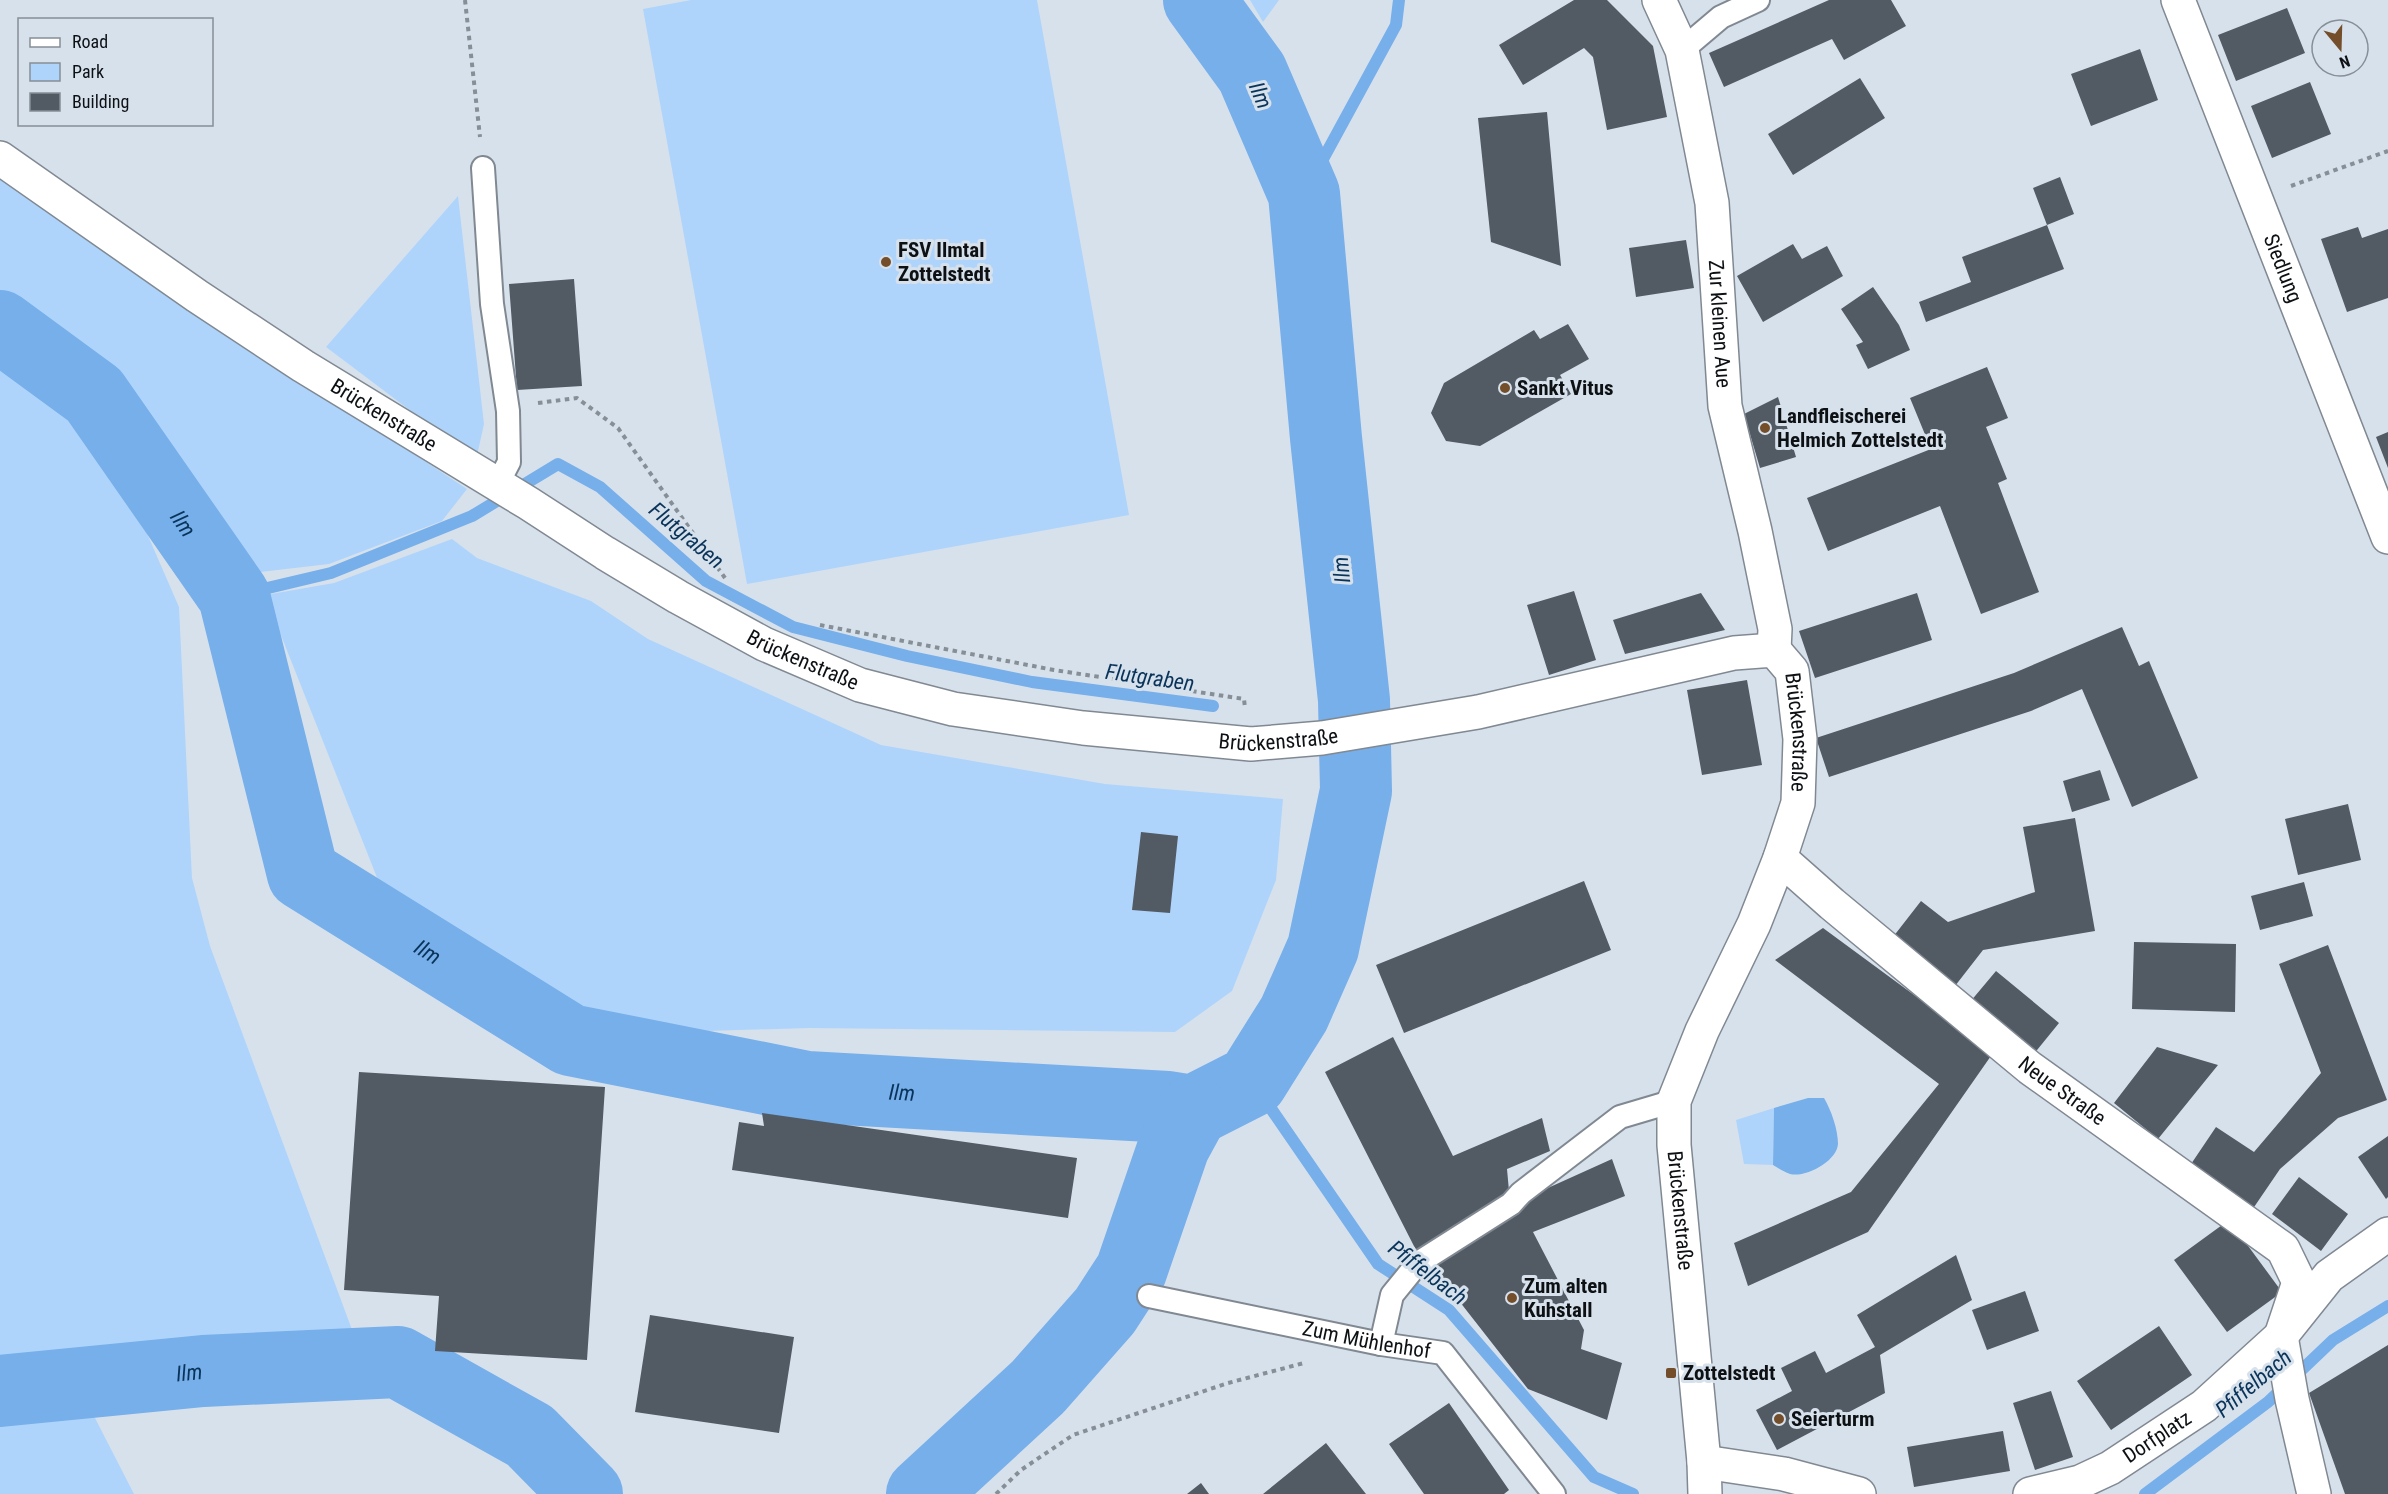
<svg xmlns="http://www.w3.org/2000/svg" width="2388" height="1494" font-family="'Roboto Condensed',sans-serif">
	<rect width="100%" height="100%" fill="#d7e1ec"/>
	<path fill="#afd4fb" d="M 691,0 L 1037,0 L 1129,515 L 747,584 L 643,9 Z
		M 1250,0 L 1279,0 L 1263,22 Z
		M 0,174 L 54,216 L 467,489 L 442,521 L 329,564 L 251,573 L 98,389 L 0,356 Z
		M 458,196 L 484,424 L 476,460 L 326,347 Z
		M 0,370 L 89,400 L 179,607 L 192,878 L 210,946 L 361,1354 L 204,1363 L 0,1382 Z
		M 452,539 L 477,558 L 591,601 L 648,639 L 881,745 L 1105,784 L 1283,799 L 1276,880 L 1232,991 L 1175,1032 L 809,1028 L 573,1035 L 399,933 L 265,595 L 334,583 Z
		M 1774,1108 L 1773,1165 L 1744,1164 L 1736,1120 Z
		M 72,1398 L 95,1418 L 134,1494 L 0,1494 L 0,1401 Z"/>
	<path fill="#77afea" d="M 1808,1098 L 1824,1098 C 1831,1110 1838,1129 1838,1144 C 1837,1161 1806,1178 1790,1174 C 1784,1172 1778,1168 1773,1165 L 1774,1108 Z"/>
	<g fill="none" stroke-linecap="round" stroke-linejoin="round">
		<path stroke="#77afea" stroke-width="12" d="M 1304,194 L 1396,25 L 1399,0
			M 234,596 L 331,573 L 472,516 L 558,464 L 600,487 L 706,581 L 793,627 L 907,656 L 1032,682 L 1213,706
			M 1252,1081 L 1378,1264 L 1449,1310 L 1594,1477 L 1633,1494
			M 2145,1494 L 2268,1402 L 2333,1340 L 2388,1306"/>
		<g stroke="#77afea" stroke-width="72">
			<path id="s1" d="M 0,326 L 94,395 L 234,596 L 303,874 L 570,1040 L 807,1087 L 1168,1107 L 1193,1111 L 1252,1081 L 1294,1014 L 1323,948 L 1356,791 L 1354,700 L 1326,438 L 1304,194 L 1252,73 L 1199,0"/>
			<path id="s2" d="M 0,1391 L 203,1371 L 398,1362 L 530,1436 L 587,1494"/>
			<path d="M 922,1494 L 1038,1387 L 1105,1311 L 1131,1271 L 1174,1146 L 1193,1111"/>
		</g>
	</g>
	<path fill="#525a64" d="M 1574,0 L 1607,0 L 1653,46 L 1667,117 L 1607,130 L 1593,57 L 1584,48 L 1523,85 L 1499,45 Z
		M 1829,0 L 1891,0 L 1906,26 L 1844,60 L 1832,39 L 1724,87 L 1709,53 Z
		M 2287,8 L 2305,53 L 2236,81 L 2218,35 Z
		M 2140,49 L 2158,100 L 2091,126 L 2071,74 Z
		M 1860,78 L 1885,118 L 1793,175 L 1768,134 Z
		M 2310,82 L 2331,134 L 2272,158 L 2251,106 Z
		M 1547,112 L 1561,266 L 1491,242 L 1478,118 Z
		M 2060,177 L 2074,214 L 2047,225 L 2033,188 Z
		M 2047,225 L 2064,269 L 1926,322 L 1919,302 L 1971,282 L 1962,257 Z
		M 2358,227 L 2362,238 L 2388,229 L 2388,298 L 2347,312 L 2321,239 Z
		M 1686,240 L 1694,288 L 1636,297 L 1629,248 Z
		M 1793,244 L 1802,259 L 1827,246 L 1843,276 L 1763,322 L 1737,276 Z
		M 574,279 L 582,386 L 517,390 L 509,284 Z
		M 1873,287 L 1899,325 L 1910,350 L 1868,369 L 1856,345 L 1863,342 L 1841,309 Z
		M 1568,324 L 1589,359 L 1560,375 L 1571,394 L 1480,446 L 1446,441 L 1431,413 L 1444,383 L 1534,330 L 1540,339 Z
		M 1987,367 L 2008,418 L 1986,427 L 2007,479 L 1998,483 L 2039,592 L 1981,614 L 1940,506 L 1828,551 L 1807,498 L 1931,449 L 1910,398 Z
		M 1778,397 L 1796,457 L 1760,468 L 1744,414 Z
		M 2388,432 L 2388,468 L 2376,437 Z
		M 1574,591 L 1596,660 L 1549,675 L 1527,605 Z
		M 1701,593 L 1725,630 L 1625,654 L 1613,620 Z
		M 1917,593 L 1932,640 L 1815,678 L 1799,631 Z
		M 2122,627 L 2139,666 L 2149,661 L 2198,778 L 2132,807 L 2082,689 L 2031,711 L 1829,777 L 1816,738 L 2014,673 Z
		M 1747,680 L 1762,765 L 1702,775 L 1687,690 Z
		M 2100,770 L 2110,800 L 2072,812 L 2063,781 Z
		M 2348,804 L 2361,860 L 2298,875 L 2285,819 Z
		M 2075,818 L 2095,931 L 1983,950 L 1955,986 L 1893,937 L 1921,901 L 1948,922 L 2035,892 L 2023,827 Z
		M 1141,832 L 1178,836 L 1170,913 L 1132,910 Z
		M 1584,881 L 1611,950 L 1404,1033 L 1376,965 Z
		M 2304,882 L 2313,916 L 2260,930 L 2251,896 Z
		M 1823,928 L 1993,1053 L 1868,1232 L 1748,1286 L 1734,1243 L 1851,1192 L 1939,1084 L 1775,960 Z
		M 2134,942 L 2236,944 L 2235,1012 L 2132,1009 Z
		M 2328,945 L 2387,1100 L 2338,1118 L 2280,1169 L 2250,1213 L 2187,1170 L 2216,1127 L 2254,1152 L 2321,1073 L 2279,964 Z
		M 1996,971 L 2059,1023 L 2033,1055 L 1970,1002 Z
		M 1393,1037 L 1453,1156 L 1542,1118 L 1550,1151 L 1507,1169 L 1510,1202 L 1417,1252 L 1325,1072 Z
		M 2157,1047 L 2218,1065 L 2158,1139 L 2114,1103 Z
		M 359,1072 L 605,1087 L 587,1360 L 435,1351 L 439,1296 L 344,1290 Z
		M 762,1113 L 1077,1158 L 1068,1218 L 732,1170 L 739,1122 L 764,1126 Z
		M 2388,1136 L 2388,1197 L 2386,1199 L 2358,1157 Z
		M 1612,1159 L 1625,1196 L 1533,1232 L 1584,1330 L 1581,1349 L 1622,1363 L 1607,1420 L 1528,1389 L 1431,1265 L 1517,1202 Z
		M 2299,1177 L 2348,1214 L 2321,1251 L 2272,1214 Z
		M 2229,1220 L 2282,1292 L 2227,1332 L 2174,1260 Z
		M 1956,1255 L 1972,1300 L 1880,1355 L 1885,1393 L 1777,1450 L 1756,1410 L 1792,1391 L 1781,1368 L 1815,1351 L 1826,1373 L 1875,1347 L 1857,1315 Z
		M 2025,1291 L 2039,1331 L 1987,1350 L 1972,1310 Z
		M 650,1315 L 794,1337 L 779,1433 L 635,1412 Z
		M 2159,1326 L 2192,1375 L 2111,1430 L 2077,1381 Z
		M 2388,1345 L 2388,1494 L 2345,1494 L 2309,1393 Z
		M 2051,1391 L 2073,1457 L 2035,1470 L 2013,1403 Z
		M 1449,1403 L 1509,1490 L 1504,1494 L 1424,1494 L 1389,1444 Z
		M 2003,1431 L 2010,1471 L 1914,1487 L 1907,1447 Z
		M 1326,1443 L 1366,1494 L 1263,1494 Z
		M 1201,1483 L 1209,1494 L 1187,1494 Z"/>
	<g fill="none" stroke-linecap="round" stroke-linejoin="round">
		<defs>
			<g id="lane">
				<path d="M 1682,50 L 1721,17 L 1758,0"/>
				<path d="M 483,168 L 492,304 L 508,411 L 509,462 L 497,485"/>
				<path id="s3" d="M 1149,1296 L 1381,1344 L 1443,1353 L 1554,1494"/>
				<path d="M 1381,1344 L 1392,1295 L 1418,1263 L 1511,1204 L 1521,1193 L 1620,1117 L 1674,1101"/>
			</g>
			<g id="street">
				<path id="s4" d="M 1659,0 L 1682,50 L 1712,203 L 1725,406 L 1755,531 L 1775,629 L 1774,650"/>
				<path id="s5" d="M 2178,0 L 2388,537"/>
				<path id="s6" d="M 1780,858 L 1832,904 L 2030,1068 L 2283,1249 L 2299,1282 L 2281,1336 L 2292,1399 L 2314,1494"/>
				<path d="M 1704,1462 L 1784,1474 L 1859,1494"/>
				<path id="s7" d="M 2030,1494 L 2080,1482 L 2110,1468 L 2204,1406 L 2281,1336 L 2329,1276 L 2388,1234"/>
			</g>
			<g id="secondary">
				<path id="s8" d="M 0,158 L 197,296 L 303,366 L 528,503 L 605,553 L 678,597 L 764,644 L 860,685 L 953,709 L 1083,728 L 1251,744 L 1322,738 L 1478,712 L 1734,653 L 1774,650 L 1792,671 L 1800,739 L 1798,803 L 1780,858 L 1754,924 L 1702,1031 L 1674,1101 L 1674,1145 L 1704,1462 L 1705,1494"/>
			</g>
		</defs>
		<use href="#lane" stroke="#808992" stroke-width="26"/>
		<use href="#street" stroke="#808992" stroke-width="36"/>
		<use href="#secondary" stroke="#808992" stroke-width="36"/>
		<path stroke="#868e96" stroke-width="4" stroke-dasharray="4.5 4.5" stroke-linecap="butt" d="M 465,0 L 480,137
			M 2291,186 L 2388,151
			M 538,403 L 577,398 L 618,428 L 725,578
			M 820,625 L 1054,670 L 1244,699 L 1245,708
			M 996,1494 L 1021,1470 L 1073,1435 L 1228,1383 L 1304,1363"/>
		<use href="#lane" stroke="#fff" stroke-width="22"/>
		<use href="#street" stroke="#fff" stroke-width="33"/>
		<use href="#secondary" stroke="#fff" stroke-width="33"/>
	</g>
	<g fill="#744e2a" stroke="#d7e1ec" stroke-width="2">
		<circle cx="886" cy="262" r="6"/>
		<circle cx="1505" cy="388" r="6"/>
		<circle cx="1765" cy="428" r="6"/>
		<circle cx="1512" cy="1298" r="6"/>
		<rect x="1665" y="1367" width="12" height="12" rx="3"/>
		<circle cx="1779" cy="1419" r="6"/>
	</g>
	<g text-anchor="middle" stroke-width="6" stroke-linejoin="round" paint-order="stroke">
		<g font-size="21" font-weight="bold" fill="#0d1114" stroke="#d7e1ec" text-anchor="start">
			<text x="898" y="257">FSV Ilmtal<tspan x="898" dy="24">Zottelstedt</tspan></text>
			<text x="1517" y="395">Sankt Vitus</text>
			<text x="1777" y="423">Landfleischerei<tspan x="1777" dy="24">Helmich Zottelstedt</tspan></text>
			<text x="1524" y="1293">Zum alten<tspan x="1524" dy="24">Kuhstall</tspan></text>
			<text x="1683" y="1380">Zottelstedt</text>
			<text x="1791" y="1426">Seierturm</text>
		</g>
		<g font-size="21" fill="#0d1114" stroke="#d7e1ec">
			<text dy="7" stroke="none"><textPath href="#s5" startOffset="288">Siedlung</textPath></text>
			<text dy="7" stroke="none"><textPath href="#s4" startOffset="332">Zur kleinen Aue</textPath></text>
			<text dy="7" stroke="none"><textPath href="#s8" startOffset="462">Brückenstraße</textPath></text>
			<text dy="7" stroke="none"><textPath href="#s8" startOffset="948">Brückenstraße</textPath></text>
			<text dy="7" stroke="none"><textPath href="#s8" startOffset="2028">Brückenstraße</textPath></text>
			<text dy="7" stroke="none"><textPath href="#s8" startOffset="1434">Brückenstraße</textPath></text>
			<text dy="7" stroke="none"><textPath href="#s6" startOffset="366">Neue Straße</textPath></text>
			<text dy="7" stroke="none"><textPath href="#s8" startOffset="2532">Brückenstraße</textPath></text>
			<text dy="7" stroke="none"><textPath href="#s3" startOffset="222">Zum Mühlenhof</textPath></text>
			<text dy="7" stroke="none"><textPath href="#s7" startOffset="141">Dorfplatz</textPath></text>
		</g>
		<g font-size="22" font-style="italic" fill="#093359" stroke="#d7e1ec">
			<text transform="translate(1261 95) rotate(67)" y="8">Ilm</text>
			<text dy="8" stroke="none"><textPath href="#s1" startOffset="273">Ilm</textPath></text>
			<text transform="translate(687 535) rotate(40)" y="8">Flutgraben</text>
			<text transform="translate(1341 570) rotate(-96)" y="8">Ilm</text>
			<text transform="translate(1150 677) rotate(8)" y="8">Flutgraben</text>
			<text dy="8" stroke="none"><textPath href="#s1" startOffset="795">Ilm</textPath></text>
			<text dy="8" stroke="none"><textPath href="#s1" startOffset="1299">Ilm</textPath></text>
			<text transform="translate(1428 1272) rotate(37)" y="8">Pfiffelbach</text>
			<text dy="8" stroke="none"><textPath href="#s2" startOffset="190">Ilm</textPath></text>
			<text transform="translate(2253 1383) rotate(-40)" y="8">Pfiffelbach</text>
		</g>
	</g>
	<rect x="18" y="18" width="195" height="108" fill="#d7e1ec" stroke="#868e96" stroke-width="1.5"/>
	<rect x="30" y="38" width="30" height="9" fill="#ffffff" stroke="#868e96" stroke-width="1.5"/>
	<text x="72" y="48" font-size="18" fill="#0d1114">Road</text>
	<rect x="30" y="63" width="30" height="18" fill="#afd4fb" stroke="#868e96" stroke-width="1.5"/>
	<text x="72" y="78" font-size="18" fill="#0d1114">Park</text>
	<rect x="30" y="93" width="30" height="18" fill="#525a64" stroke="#868e96" stroke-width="1.5"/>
	<text x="72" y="108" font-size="18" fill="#0d1114">Building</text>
	<g transform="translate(2340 48) rotate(161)"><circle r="28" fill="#d7e1ec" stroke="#868e96" stroke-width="1.5"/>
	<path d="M0-4.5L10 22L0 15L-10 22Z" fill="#744e2a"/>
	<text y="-9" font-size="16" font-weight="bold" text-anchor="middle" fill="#0d1114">N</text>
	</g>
</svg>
